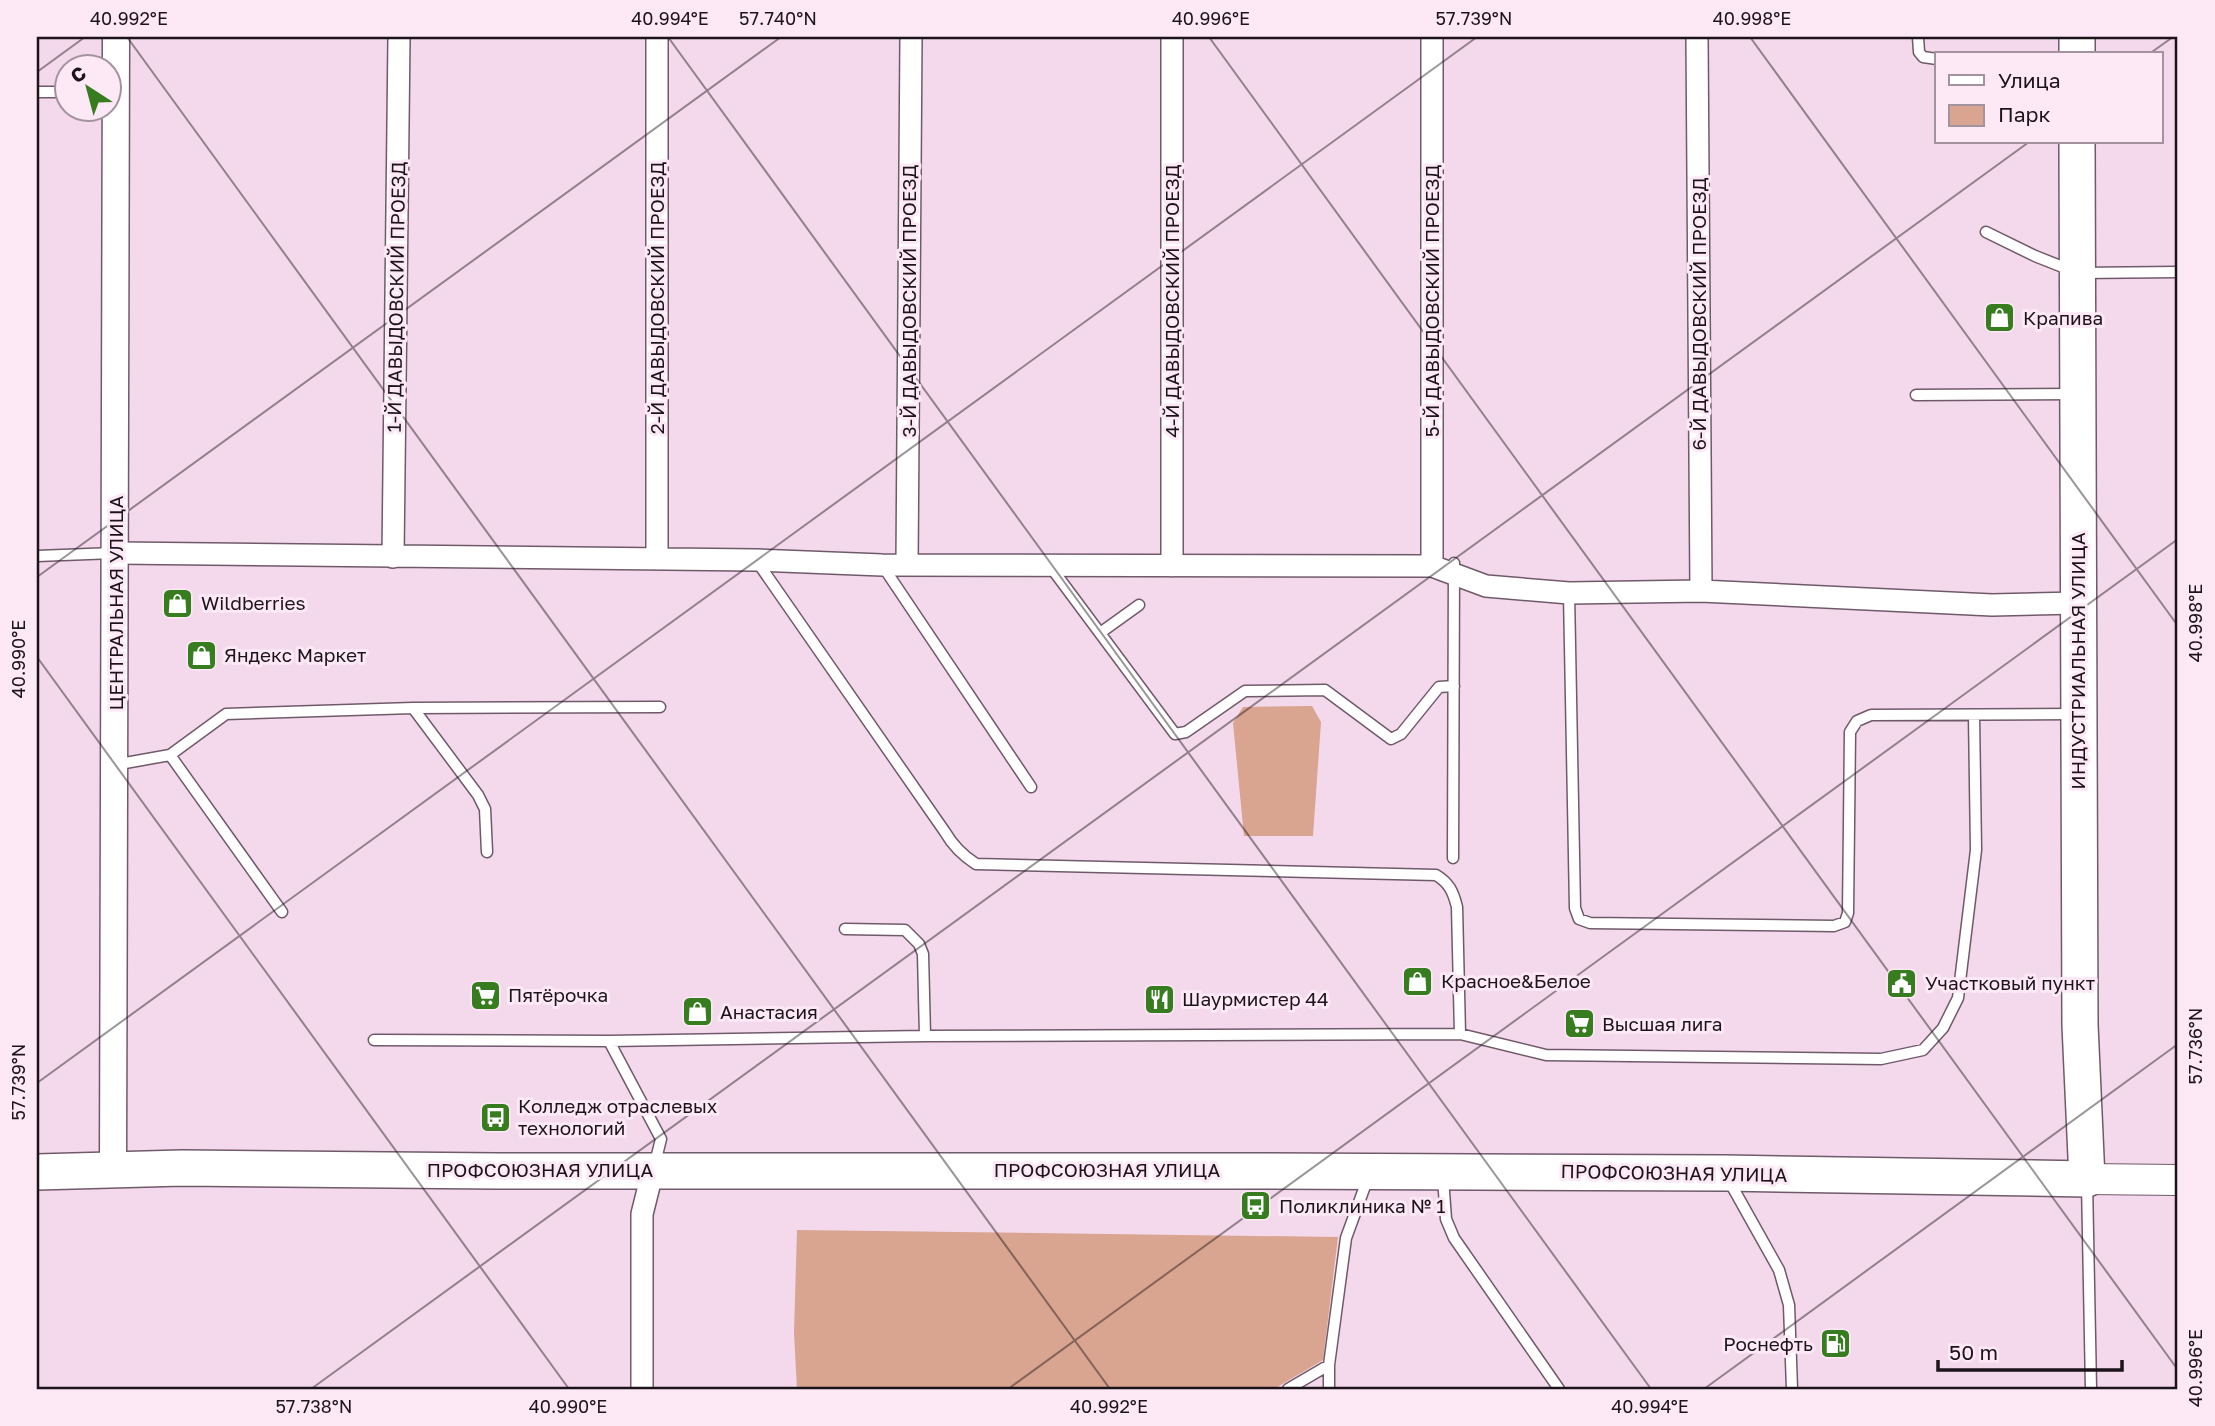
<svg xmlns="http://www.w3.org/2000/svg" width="2215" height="1426" font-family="'Golos Text',sans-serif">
	<rect width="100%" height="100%" fill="#f3d9eb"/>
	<path fill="#d9a490" d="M 1312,706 L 1321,722 L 1313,836 L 1244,836 L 1233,723 L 1243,707 Z
		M 797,1230 L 1338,1237 L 1323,1360 L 1274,1389 L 797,1389 L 794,1333 Z"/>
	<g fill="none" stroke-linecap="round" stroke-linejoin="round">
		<defs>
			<path id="service" d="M 1918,37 L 1919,52 L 1923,57 L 1937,59
				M 37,92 L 66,92
				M 1986,232 L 2035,256 L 2078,273 L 2178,272
				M 1916,395 L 2075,394
				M 37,556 L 114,553
				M 756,560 L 945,832 C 953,846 962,855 976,864 L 1436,875 C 1449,883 1453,891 1457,907 L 1460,1034
				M 882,565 L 1031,787
				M 1050,566 L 1175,734 L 1186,732 L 1245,691 L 1325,690 L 1391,739 L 1401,734 L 1439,687 L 1454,686
				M 1569,593 L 1575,908 L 1579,919 L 1590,923 L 1834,926 L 1845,922 L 1848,913 L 1850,732 L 1857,721 L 1871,715 L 2075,714
				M 1100,633 L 1139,605
				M 413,708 L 478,795 L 485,809 L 487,852
				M 170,755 L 282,912
				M 114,765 L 170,755 L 226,714 L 413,708 L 660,707
				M 1453,858 L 1454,563
				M 845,929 L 905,930 L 919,944 L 923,954 L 925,1036
				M 374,1040 L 609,1041 L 925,1036 L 1460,1034 L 1546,1055 L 1881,1059 L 1923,1050 L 1943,1028 L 1958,998 L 1976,850 L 1974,715
				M 609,1041 L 661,1139 L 654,1167
				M 1443,1178 L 1446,1219 L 1454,1238 L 1559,1389
				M 1728,1179 L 1779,1270 L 1789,1305 L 1792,1389
				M 2087,1182 L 2091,1389
				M 1329,1365 L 1329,1389
				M 1288,1389 L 1329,1365 L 1346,1238 L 1369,1175"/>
			<path id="minor" d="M 657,37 L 657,559
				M 1697,37 L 1701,591
				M 117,553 L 756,560 L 882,565 L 1432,566 L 1486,586 L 1569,593 L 1701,591 L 1992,605 L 2077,603
				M 393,557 L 399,37
				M 907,565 L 911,37
				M 1172,566 L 1172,37
				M 1432,566 L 1432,37
				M 642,1389 L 642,1214 L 653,1170"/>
			<path id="tertiary" d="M 113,1170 L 116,37"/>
			<path id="secondary" d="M 2087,1179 L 2178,1180"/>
			<path id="trunk" d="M 2077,37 L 2077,54
				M 37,1172 L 182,1168 L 497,1171 L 1256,1171 L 1725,1173 L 2087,1179 L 2080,1025 L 2077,142"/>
		</defs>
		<use href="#service" stroke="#705a69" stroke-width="13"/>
		<use href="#minor" stroke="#705a69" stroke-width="24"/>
		<use href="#tertiary" stroke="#705a69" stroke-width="29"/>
		<use href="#secondary" stroke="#705a69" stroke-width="32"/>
		<use href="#trunk" stroke="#705a69" stroke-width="38"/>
		<use href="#service" stroke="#fff" stroke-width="10"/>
		<use href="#minor" stroke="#fff" stroke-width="21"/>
		<use href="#tertiary" stroke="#fff" stroke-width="26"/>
		<use href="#secondary" stroke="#fff" stroke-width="30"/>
		<use href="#trunk" stroke="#fff" stroke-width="35"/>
	</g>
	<path fill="none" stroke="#1c141a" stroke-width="2" stroke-opacity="0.45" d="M 127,37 L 1110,1389M 668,37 L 1651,1389M 1209,37 L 2178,1370M 1750,37 L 2178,626M 2149,54 L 2173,37M 37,72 L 85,37M 37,577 L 781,37M 37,657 L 569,1389M 37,1083 L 1477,37M 311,1389 L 2029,142M 1008,1389 L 2178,539M 1704,1389 L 2178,1044"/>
	<defs>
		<symbol id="shop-square" viewBox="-11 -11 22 22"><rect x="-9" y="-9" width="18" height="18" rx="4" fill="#377d20" stroke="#fde8f6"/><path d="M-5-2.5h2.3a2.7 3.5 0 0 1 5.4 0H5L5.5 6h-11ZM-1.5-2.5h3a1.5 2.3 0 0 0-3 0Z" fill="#fff"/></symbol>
		<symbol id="civic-square" viewBox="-11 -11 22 22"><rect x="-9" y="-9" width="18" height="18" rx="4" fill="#377d20" stroke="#fde8f6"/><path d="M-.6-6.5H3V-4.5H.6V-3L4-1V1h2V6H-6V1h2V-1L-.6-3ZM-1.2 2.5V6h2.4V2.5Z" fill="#fff"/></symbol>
		<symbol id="supermarket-square" viewBox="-11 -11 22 22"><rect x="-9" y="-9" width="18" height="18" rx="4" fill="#377d20" stroke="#fde8f6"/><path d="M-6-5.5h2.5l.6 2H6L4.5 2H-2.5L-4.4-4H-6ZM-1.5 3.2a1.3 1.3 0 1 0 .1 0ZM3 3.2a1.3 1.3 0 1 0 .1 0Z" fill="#fff"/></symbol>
		<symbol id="restaurant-square" viewBox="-11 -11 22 22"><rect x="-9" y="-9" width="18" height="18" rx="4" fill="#377d20" stroke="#fde8f6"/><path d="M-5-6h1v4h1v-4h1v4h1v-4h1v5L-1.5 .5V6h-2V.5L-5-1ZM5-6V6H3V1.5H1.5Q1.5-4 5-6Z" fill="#fff"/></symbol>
		<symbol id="bus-square" viewBox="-11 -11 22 22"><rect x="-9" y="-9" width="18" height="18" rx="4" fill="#377d20" stroke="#fde8f6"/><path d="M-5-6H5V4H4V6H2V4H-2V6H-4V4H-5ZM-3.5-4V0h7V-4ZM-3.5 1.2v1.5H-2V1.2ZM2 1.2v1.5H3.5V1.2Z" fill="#fff"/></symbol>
		<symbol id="fuel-square" viewBox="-11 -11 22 22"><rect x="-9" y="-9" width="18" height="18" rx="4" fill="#377d20" stroke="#fde8f6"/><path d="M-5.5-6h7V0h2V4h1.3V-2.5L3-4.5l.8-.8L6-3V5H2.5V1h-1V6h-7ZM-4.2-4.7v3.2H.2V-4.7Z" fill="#fff"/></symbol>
	</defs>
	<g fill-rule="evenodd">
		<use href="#shop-square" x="1982" y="300" width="35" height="35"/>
		<use href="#shop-square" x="160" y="586" width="35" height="35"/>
		<use href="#shop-square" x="184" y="638" width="35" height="35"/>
		<use href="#shop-square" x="1400" y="964" width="35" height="35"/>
		<use href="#civic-square" x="1884" y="966" width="35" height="35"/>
		<use href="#supermarket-square" x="468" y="978" width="35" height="35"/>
		<use href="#restaurant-square" x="1142" y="982" width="35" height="35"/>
		<use href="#shop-square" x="680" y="994" width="35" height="35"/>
		<use href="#supermarket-square" x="1562" y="1006" width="35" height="35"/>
		<use href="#bus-square" x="478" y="1100" width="35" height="35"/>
		<use href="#bus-square" x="1238" y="1188" width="35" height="35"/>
		<use href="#fuel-square" x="1818" y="1326" width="35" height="35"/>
	</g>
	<g text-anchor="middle" stroke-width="6" stroke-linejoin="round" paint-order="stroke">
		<g font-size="19" fill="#1c141a" stroke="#fde8f6">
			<text transform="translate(396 297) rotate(-89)" y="7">1-Й ДАВЫДОВСКИЙ ПРОЕЗД</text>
			<text transform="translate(657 298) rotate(-90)" y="7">2-Й ДАВЫДОВСКИЙ ПРОЕЗД</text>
			<text transform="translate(909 301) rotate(-90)" y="7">3-Й ДАВЫДОВСКИЙ ПРОЕЗД</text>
			<text transform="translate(1172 301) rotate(-90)" y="7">4-Й ДАВЫДОВСКИЙ ПРОЕЗД</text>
			<text transform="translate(1432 301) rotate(-90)" y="7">5-Й ДАВЫДОВСКИЙ ПРОЕЗД</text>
			<text transform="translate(1699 314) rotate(-90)" y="7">6-Й ДАВЫДОВСКИЙ ПРОЕЗД</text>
			<text transform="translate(116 603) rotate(-90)" y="7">ЦЕНТРАЛЬНАЯ УЛИЦА</text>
			<text transform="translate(2078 661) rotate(-90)" y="7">ИНДУСТРИАЛЬНАЯ УЛИЦА</text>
			<text x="540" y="1177">ПРОФСОЮЗНАЯ УЛИЦА</text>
			<text x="1107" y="1177">ПРОФСОЮЗНАЯ УЛИЦА</text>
			<text transform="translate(1674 1173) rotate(1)" y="7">ПРОФСОЮЗНАЯ УЛИЦА</text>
		</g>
		<g font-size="19" fill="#1c141a" stroke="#fde8f6" text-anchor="start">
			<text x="2023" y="325">Крапива</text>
			<text x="201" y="610">Wildberries</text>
			<text x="224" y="662">Яндекс Маркет</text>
			<text x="1441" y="988">Красное&amp;Белое</text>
			<text x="1925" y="990">Участковый пункт</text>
			<text x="508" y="1002">Пятёрочка</text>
			<text x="1182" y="1006">Шаурмистер 44</text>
			<text x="720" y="1019">Анастасия</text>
			<text x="1602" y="1031">Высшая лига</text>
			<text x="518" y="1113">Колледж отраслевых<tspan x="518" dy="22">технологий</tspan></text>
			<text x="1279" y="1213">Поликлиника № 1</text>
			<text x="1813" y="1351" text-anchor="end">Роснефть</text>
		</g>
	</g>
	<rect width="2215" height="1426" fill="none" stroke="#fde8f6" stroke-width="77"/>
	<rect x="1935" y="52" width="228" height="91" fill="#fde8f6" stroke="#a3939e" stroke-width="2"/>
	<rect x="1949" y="75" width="35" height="10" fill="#ffffff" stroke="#a3939e" stroke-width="2"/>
	<text x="1998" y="88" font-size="21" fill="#1c141a">Улица</text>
	<rect x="1949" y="105" width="35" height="21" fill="#d9a490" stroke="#a3939e" stroke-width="2"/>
	<text x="1998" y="122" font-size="21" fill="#1c141a">Парк</text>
	<g transform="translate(88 88) rotate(324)"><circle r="33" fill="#fde8f6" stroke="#a3939e" stroke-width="2"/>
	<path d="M0-5L12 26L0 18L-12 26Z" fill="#377d20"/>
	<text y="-10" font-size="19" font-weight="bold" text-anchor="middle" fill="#1c141a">С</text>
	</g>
	<path d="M1938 1360v10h184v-10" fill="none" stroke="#1c141a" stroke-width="3.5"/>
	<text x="1949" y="1360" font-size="21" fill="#1c141a" stroke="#fde8f6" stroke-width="5" paint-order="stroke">50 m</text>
	<rect x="38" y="38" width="2138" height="1350" fill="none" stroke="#1c141a" stroke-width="2.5"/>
	<g font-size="18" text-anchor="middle" fill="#1c141a">
		<text x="129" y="25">40.992°E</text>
		<text x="670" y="25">40.994°E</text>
		<text x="778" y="25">57.740°N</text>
		<text x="1211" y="25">40.996°E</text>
		<text x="1474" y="25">57.739°N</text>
		<text x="1752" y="25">40.998°E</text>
		<text transform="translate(2196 623) rotate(-90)" y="6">40.998°E</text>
		<text transform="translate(19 659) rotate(-90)" y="6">40.990°E</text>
		<text transform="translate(2196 1046) rotate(-90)" y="6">57.736°N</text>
		<text transform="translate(19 1082) rotate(-90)" y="6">57.739°N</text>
		<text transform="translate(2196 1368) rotate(-90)" y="6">40.996°E</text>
		<text x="314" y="1413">57.738°N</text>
		<text x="568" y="1413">40.990°E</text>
		<text x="1109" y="1413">40.992°E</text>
		<text x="1650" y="1413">40.994°E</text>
	</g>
</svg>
